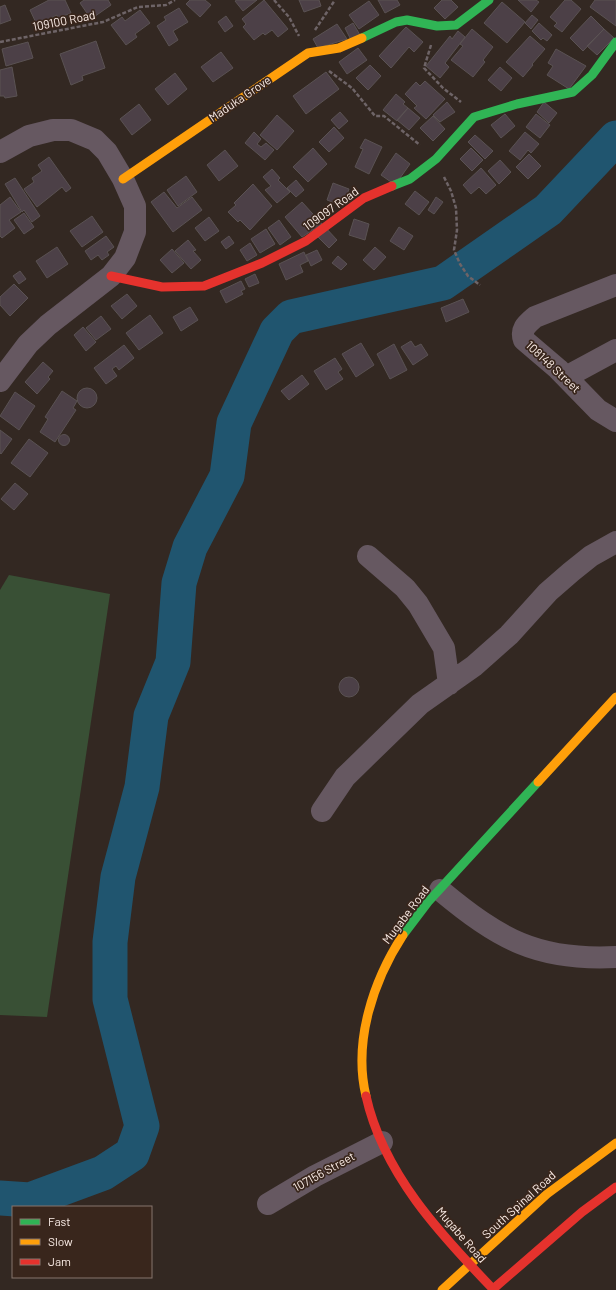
<svg xmlns="http://www.w3.org/2000/svg" width="616" height="1290" font-family="Barlow,sans-serif">
	<rect width="100%" height="100%" fill="#332822"/>
	<path fill="#395035" d="M 9,575 L 110,594 L 47,1017 L 0,1015 L 0,590 Z"/>
	<g fill="none" stroke-linecap="round" stroke-linejoin="round">
		<path stroke="#20556f" stroke-width="35" d="M 0,1198 L 30,1200 L 103,1173 L 132,1154 L 142,1126 L 110,999 L 110,942 L 118,877 L 142,787 L 151,716 L 173,662 L 179,583 L 190,547 L 227,476 L 234,423 L 277,331 L 291,317 L 443,283 L 548,210 L 616,138"/>
	</g>
	<path fill="#4c4047" stroke="#5a5253" d="M 49,0 L 65,0 L 71,13 L 58,18 L 57,15 L 37,25 L 30,10 Z
		M 84,0 L 108,0 L 111,5 L 91,19 L 80,3 Z
		M 190,0 L 205,0 L 211,5 L 200,17 L 186,4 Z
		M 237,0 L 257,0 L 243,11 L 235,1 Z
		M 264,0 L 288,29 L 278,37 L 272,30 L 265,35 L 263,33 L 254,40 L 243,27 L 246,24 L 242,19 Z
		M 299,0 L 319,0 L 321,6 L 304,12 Z
		M 378,0 L 397,0 L 400,5 L 385,13 Z
		M 442,0 L 451,0 L 458,7 L 445,19 L 434,8 Z
		M 518,0 L 536,0 L 539,2 L 531,12 Z
		M 565,0 L 571,0 L 581,9 L 562,32 L 554,26 L 557,23 L 550,17 Z
		M 595,0 L 616,0 L 616,26 L 590,7 Z
		M 369,1 L 379,15 L 359,29 L 349,15 Z
		M 502,2 L 525,22 L 507,43 L 484,23 Z
		M 5,5 L 11,20 L 0,24 L 0,7 Z
		M 179,8 L 188,22 L 173,31 L 178,40 L 169,46 L 157,26 L 166,20 L 164,17 Z
		M 140,10 L 150,23 L 135,34 L 137,37 L 126,45 L 111,25 L 122,17 L 125,21 Z
		M 532,15 L 538,20 L 531,29 L 525,23 Z
		M 226,16 L 233,26 L 225,32 L 218,22 Z
		M 591,16 L 604,29 L 583,51 L 570,38 Z
		M 353,23 L 360,35 L 351,40 L 345,28 Z
		M 539,23 L 552,35 L 547,41 L 543,38 L 541,40 L 532,31 Z
		M 337,24 L 347,39 L 318,48 L 313,39 Z
		M 406,27 L 423,42 L 414,52 L 409,47 L 391,68 L 379,56 Z
		M 472,29 L 493,47 L 483,60 L 485,62 L 473,77 L 451,60 L 463,46 L 460,44 Z
		M 604,29 L 614,38 L 597,55 L 587,46 Z
		M 458,31 L 465,37 L 445,63 L 449,67 L 440,78 L 426,66 L 450,36 L 452,39 Z
		M 530,36 L 545,49 L 532,64 L 533,65 L 523,77 L 506,62 Z
		M 96,41 L 105,68 L 82,76 L 83,80 L 71,85 L 60,54 Z
		M 28,42 L 33,58 L 6,66 L 2,49 Z
		M 358,48 L 367,60 L 347,74 L 339,62 Z
		M 556,49 L 586,66 L 569,89 L 547,75 L 553,66 L 548,63 Z
		M 221,52 L 233,68 L 213,82 L 201,67 Z
		M 370,65 L 381,76 L 368,90 L 356,78 Z
		M 12,67 L 17,96 L 5,98 L 4,96 L 0,96 L 0,70 Z
		M 500,67 L 512,78 L 501,91 L 488,80 Z
		M 326,72 L 339,89 L 306,114 L 293,96 Z
		M 175,73 L 187,89 L 168,105 L 155,89 Z
		M 425,81 L 445,99 L 426,119 L 414,108 L 417,106 L 405,94 L 416,82 L 420,86 Z
		M 396,94 L 405,102 L 403,104 L 408,108 L 397,121 L 383,110 Z
		M 447,102 L 455,112 L 440,122 L 433,115 Z
		M 544,102 L 557,113 L 549,123 L 537,112 Z
		M 139,104 L 151,120 L 132,135 L 120,119 Z
		M 408,108 L 420,118 L 409,130 L 397,120 Z
		M 340,112 L 348,121 L 339,129 L 331,120 Z
		M 505,114 L 515,126 L 501,138 L 491,125 Z
		M 536,114 L 550,125 L 540,138 L 526,127 Z
		M 277,115 L 294,131 L 277,150 L 260,135 Z
		M 433,116 L 445,129 L 433,141 L 420,128 Z
		M 334,127 L 344,138 L 329,152 L 319,142 Z
		M 254,132 L 261,139 L 257,144 L 261,147 L 266,143 L 274,150 L 265,160 L 245,143 Z
		M 525,132 L 539,144 L 531,153 L 528,150 L 520,160 L 509,151 Z
		M 475,135 L 493,151 L 485,159 L 468,142 Z
		M 365,139 L 382,147 L 369,174 L 355,167 L 363,149 L 360,148 Z
		M 313,148 L 327,164 L 308,182 L 293,167 Z
		M 471,148 L 483,160 L 472,171 L 460,159 Z
		M 225,150 L 238,166 L 219,181 L 207,165 Z
		M 396,153 L 410,164 L 400,178 L 391,182 L 381,175 Z
		M 529,154 L 541,166 L 528,179 L 516,167 Z
		M 49,157 L 71,188 L 66,192 L 62,187 L 37,207 L 24,189 L 34,182 L 32,178 L 42,171 L 38,165 Z
		M 500,160 L 511,172 L 499,184 L 488,171 Z
		M 481,168 L 496,185 L 486,194 L 479,187 L 471,194 L 463,185 Z
		M 272,169 L 280,178 L 278,180 L 290,192 L 277,203 L 265,190 L 271,186 L 263,177 Z
		M 186,176 L 197,192 L 178,206 L 167,190 Z
		M 15,178 L 40,216 L 32,222 L 24,210 L 22,212 L 5,184 Z
		M 296,180 L 304,190 L 296,197 L 287,188 Z
		M 333,183 L 349,189 L 343,206 L 327,200 Z
		M 253,184 L 272,206 L 250,230 L 240,220 L 238,222 L 228,212 L 236,205 L 234,203 Z
		M 415,191 L 429,202 L 419,215 L 405,204 Z
		M 164,192 L 177,208 L 192,197 L 202,210 L 173,232 L 151,202 Z
		M 10,197 L 21,212 L 9,220 L 15,228 L 2,238 L 0,236 L 0,205 Z
		M 436,197 L 443,202 L 434,214 L 428,210 Z
		M 302,202 L 322,224 L 302,237 L 285,217 Z
		M 24,213 L 34,227 L 24,234 L 14,220 Z
		M 92,216 L 103,232 L 82,247 L 70,231 Z
		M 209,217 L 219,231 L 205,241 L 195,228 Z
		M 354,219 L 369,224 L 365,240 L 349,235 Z
		M 279,220 L 291,237 L 280,245 L 268,228 Z
		M 325,227 L 337,240 L 329,248 L 316,235 Z
		M 399,227 L 413,236 L 404,250 L 390,241 Z
		M 266,229 L 275,244 L 260,253 L 251,239 Z
		M 106,236 L 114,247 L 107,252 L 109,255 L 102,260 L 98,255 L 91,260 L 85,251 Z
		M 229,236 L 234,243 L 226,249 L 221,242 Z
		M 188,240 L 196,250 L 193,251 L 201,260 L 191,269 L 175,251 Z
		M 250,243 L 257,255 L 247,261 L 240,250 Z
		M 57,247 L 68,264 L 47,278 L 36,261 Z
		M 375,247 L 386,257 L 374,270 L 363,260 Z
		M 172,249 L 184,263 L 172,273 L 160,260 Z
		M 317,250 L 322,260 L 311,266 L 306,255 Z
		M 304,252 L 308,261 L 300,265 L 303,272 L 286,280 L 279,264 Z
		M 338,256 L 347,264 L 341,270 L 332,263 Z
		M 20,271 L 26,279 L 19,284 L 13,276 Z
		M 255,274 L 259,283 L 249,287 L 245,279 Z
		M 241,281 L 245,289 L 241,291 L 243,294 L 226,303 L 220,291 Z
		M 14,284 L 28,298 L 10,316 L 0,305 L 0,297 Z
		M 127,294 L 137,306 L 122,319 L 111,306 Z
		M 463,299 L 469,312 L 446,322 L 441,308 Z
		M 190,307 L 198,320 L 181,331 L 173,317 Z
		M 150,315 L 163,333 L 139,350 L 126,333 Z
		M 101,316 L 111,329 L 96,340 L 86,328 Z
		M 83,327 L 96,342 L 86,351 L 74,335 Z
		M 411,341 L 415,347 L 421,344 L 428,355 L 413,365 L 401,347 Z
		M 361,343 L 374,365 L 356,377 L 342,354 Z
		M 394,344 L 407,370 L 390,379 L 377,354 Z
		M 124,345 L 134,358 L 119,370 L 116,366 L 112,369 L 117,376 L 106,384 L 94,368 Z
		M 335,358 L 342,369 L 338,372 L 343,379 L 326,390 L 314,371 Z
		M 43,362 L 53,371 L 48,377 L 50,379 L 37,394 L 25,382 Z
		M 302,375 L 309,384 L 289,400 L 281,391 Z
		M77 398a10 10 0 1 1 20 0a10 10 0 1 1-20 0Z
		M 62,391 L 77,401 L 73,408 L 76,410 L 55,442 L 40,432 L 48,419 L 45,417 Z
		M 15,392 L 35,406 L 19,430 L 0,416 Z
		M 0,430 L 12,439 L 1,454 L 0,453 Z
		M58.5 440a5.5 5.5 0 1 1 11 0a5.5 5.5 0 1 1-11 0Z
		M 29,439 L 48,453 L 30,477 L 11,463 Z
		M 15,483 L 28,494 L 14,510 L 1,499 Z
		M339 687a10 10 0 1 1 20 0a10 10 0 1 1-20 0Z"/>
	<g fill="none" stroke-linecap="round" stroke-linejoin="round">
		<path stroke="#6e6467" stroke-width="2.5" stroke-dasharray="4 2" stroke-linecap="butt" d="M 274,0 L 289,17 L 299,36
			M 315,30 L 335,0
			M 0,42 L 103,22 L 138,7 L 166,5 L 175,0
			M 431,45 L 424,68 L 443,88 L 461,102
			M 329,71 L 352,88 L 375,116 L 384,116 L 420,145
			M 444,177 L 451,191 L 456,208 L 457,230 L 454,250 L 460,264 L 468,276 L 480,285"/>
		<path stroke="#665861" stroke-width="22" d="M 0,152 L 29,136 L 53,130 L 71,130 L 95,140 L 107,152 L 123,179 L 135,206 L 135,232 L 125,258 L 111,276 L 48,325 L 28,344 L 0,381
			M 616,285 L 535,317 C 527,324 520,329 524,340 L 558,369 L 598,410 L 616,421
			M 566,377 L 616,350
			M 368,556 L 405,588 L 418,604 L 444,648 L 449,684
			M 322,811 L 345,777 L 420,704 L 474,666 L 509,635 L 548,592 L 571,572 L 591,556 L 616,542
			M 440,890 C 499,939 537,961 616,957
			M 268,1204 L 315,1176 L 382,1142"/>
		<path stroke="#30b455" stroke-width="9" d="M 362,38 L 396,22 L 407,20 L 437,26 L 456,25 L 489,0
			M 392,186 L 410,179 L 436,159 L 474,117 L 517,104 L 573,92 L 592,75 L 616,42
			M 403,935 L 428,902 L 538,782"/>
		<path stroke="#ff9f0a" stroke-width="9" d="M 123,179 L 308,53 L 339,48 L 362,38
			M 538,782 L 616,697
			M 366,1096 C 353,1042 373,981 403,935
			M 442,1290 L 547,1194 L 616,1143"/>
		<path stroke="#e5322d" stroke-width="9" d="M 111,276 L 162,287 L 204,286 L 262,263 L 306,241 L 364,198 L 392,186
			M 366,1096 C 383,1173 440,1234 493,1289
			M 492,1290 L 582,1212 L 616,1187"/>
	</g>
	<g text-anchor="middle" stroke-width="3.5" stroke-linejoin="round" paint-order="stroke">
		<g font-size="12" fill="#faece6" stroke="#39261c">
			<text transform="translate(64 21) rotate(-11)" y="4">109100 Road</text>
			<text transform="translate(240 99) rotate(-34)" y="4">Maduka Grove</text>
			<text transform="translate(331 209) rotate(-36)" y="4">109097 Road</text>
			<text transform="translate(553 367) rotate(43)" y="4">108148 Street</text>
			<text transform="translate(406 915) rotate(-53)" y="4">Mugabe Road</text>
			<text transform="translate(324 1172) rotate(-29)" y="4">107156 Street</text>
			<text transform="translate(519 1205) rotate(-42)" y="4">South Spinal Road</text>
			<text transform="translate(461 1235) rotate(49)" y="4">Mugabe Road</text>
		</g>
	</g>
	<rect x="12" y="1206" width="140" height="72" fill="#39261c" stroke="#86756d"/>
	<rect x="20" y="1219" width="20" height="6" fill="#30b455" stroke="#86756d"/>
	<text x="48" y="1226" font-size="12" fill="#faece6">Fast</text>
	<rect x="20" y="1239" width="20" height="6" fill="#ff9f0a" stroke="#86756d"/>
	<text x="48" y="1246" font-size="12" fill="#faece6">Slow</text>
	<rect x="20" y="1259" width="20" height="6" fill="#e5322d" stroke="#86756d"/>
	<text x="48" y="1266" font-size="12" fill="#faece6">Jam</text>
</svg>
